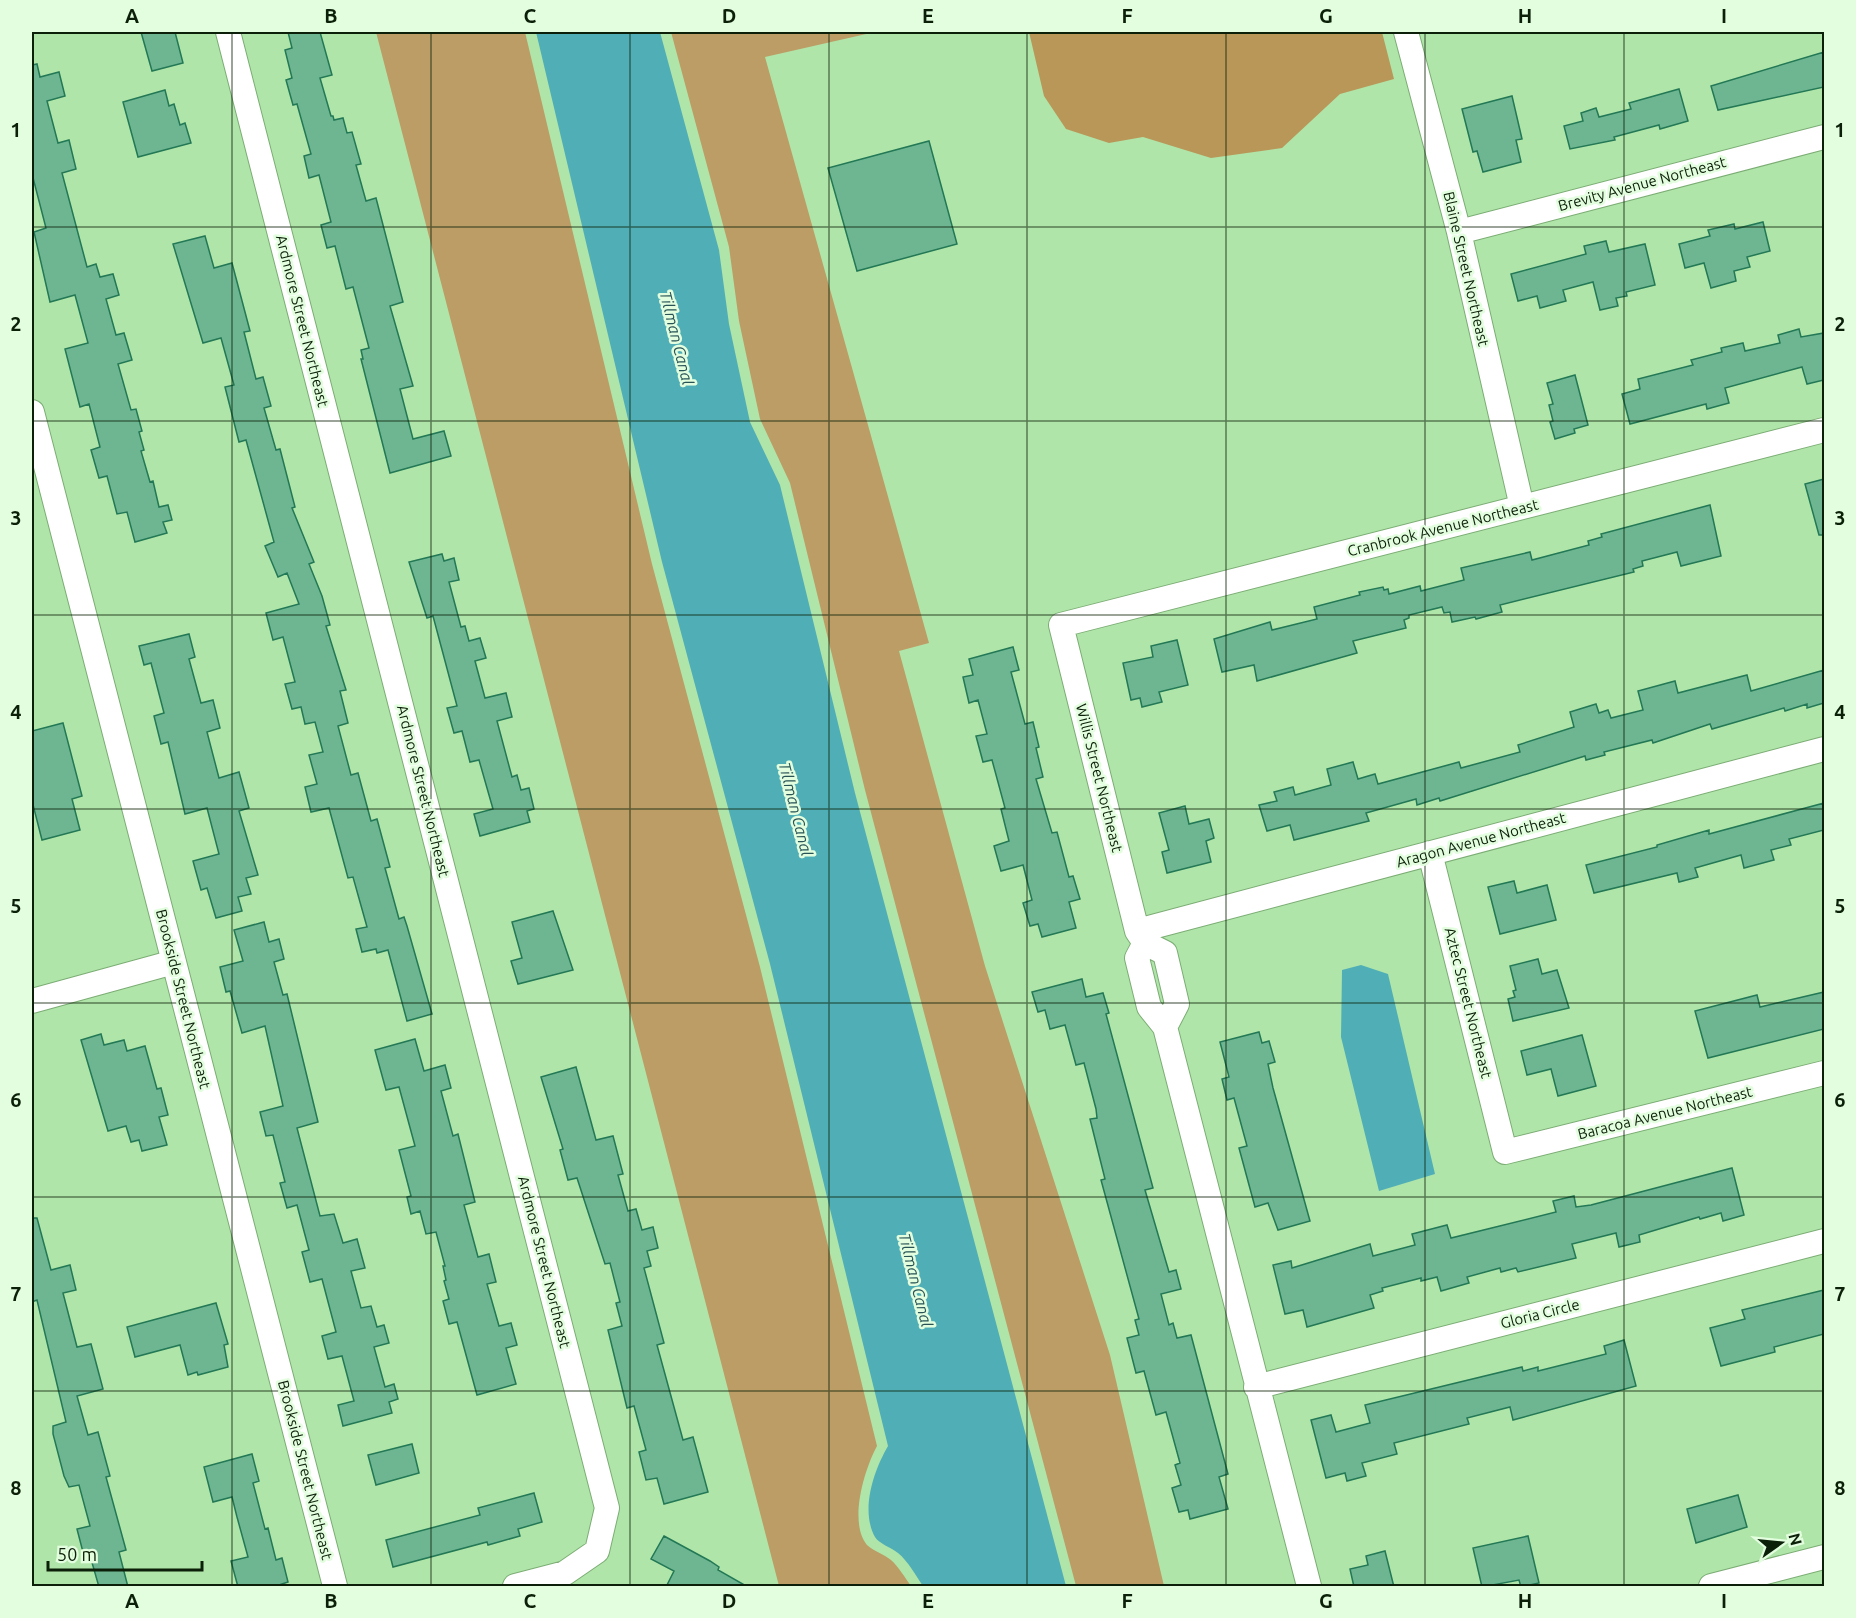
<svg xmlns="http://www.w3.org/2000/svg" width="1856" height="1618" font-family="Ubuntu,sans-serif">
	<rect width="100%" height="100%" fill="#b0e5a9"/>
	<path fill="#bc9d66" d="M 376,32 L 525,32 L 652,564 L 760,967 L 877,1446 C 865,1468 848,1522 867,1545 C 873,1551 884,1554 891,1560 C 899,1567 905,1578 911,1586 L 779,1586 Z
		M 671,32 L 875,32 L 765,57 L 929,643 L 899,651 L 985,966 L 1110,1355 L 1164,1586 L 1076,1586 L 865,790 L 790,483 L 760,419 L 739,321 L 729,247 Z"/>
	<path fill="#b99759" d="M 1029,32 L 1382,32 L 1394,79 L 1340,94 L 1282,148 L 1211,158 L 1143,137 L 1109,143 L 1066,129 L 1044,96 Z"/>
	<path fill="#50afb6" d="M 536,32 L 660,32 L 719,250 L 729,324 L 750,422 L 780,485 L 855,793 L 1066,1586 L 923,1586 C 916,1576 908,1561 898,1553 C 891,1547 879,1544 875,1537 C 860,1510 874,1470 888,1446 L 770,964 L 662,562 Z
		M 1361,965 L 1388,974 L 1435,1174 L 1379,1191 L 1341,1037 L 1342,970 Z"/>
	<path fill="#6eb692" stroke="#237855" stroke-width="1.5" d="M 141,32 L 175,32 L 183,63 L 152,71 Z
		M 288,32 L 320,32 L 332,75 L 320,78 L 331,116 L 333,116 L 334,120 L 343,118 L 347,133 L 352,132 L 361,164 L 356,165 L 366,201 L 376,198 L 403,302 L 390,306 L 413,386 L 400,389 L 413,439 L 444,431 L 451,456 L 390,473 L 361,359 L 363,359 L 361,350 L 369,348 L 353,287 L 346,289 L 335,246 L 327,248 L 321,225 L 331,222 L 319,175 L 309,178 L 304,156 L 311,154 L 297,104 L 293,105 L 286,80 L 292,78 L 285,50 L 292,48 Z
		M 1824,52 L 1824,87 L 1718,110 L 1711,86 Z
		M 37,64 L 40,77 L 59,72 L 65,96 L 47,101 L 58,143 L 69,140 L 76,169 L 62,173 L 87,267 L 96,264 L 100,277 L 113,274 L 119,295 L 106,299 L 116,335 L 124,333 L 132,360 L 118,364 L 131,410 L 136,409 L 142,431 L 139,432 L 144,450 L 141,451 L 150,482 L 153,481 L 159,507 L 168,505 L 172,520 L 163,522 L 167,533 L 135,542 L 127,512 L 117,514 L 107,476 L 99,478 L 91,450 L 100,447 L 89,404 L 80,407 L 65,349 L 88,343 L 75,295 L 50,302 L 34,232 L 46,228 L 32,174 L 32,65 Z
		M 1679,89 L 1688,121 L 1660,129 L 1659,125 L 1614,137 L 1615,140 L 1570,149 L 1564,126 L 1583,121 L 1581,113 L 1596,108 L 1599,117 L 1631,109 L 1629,103 Z
		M 165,90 L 169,106 L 174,104 L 180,125 L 185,123 L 191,143 L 138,157 L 123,102 Z
		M 1512,96 L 1522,139 L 1516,140 L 1521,162 L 1483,172 L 1477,151 L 1473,152 L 1462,109 Z
		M 929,141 L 957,244 L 857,271 L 828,168 Z
		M 1763,222 L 1770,251 L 1747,257 L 1750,267 L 1734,271 L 1736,281 L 1711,288 L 1704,263 L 1685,268 L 1679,244 L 1710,236 L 1708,230 L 1734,224 L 1735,229 Z
		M 205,236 L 214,268 L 232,263 L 250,331 L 244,332 L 256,379 L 263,377 L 271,406 L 264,408 L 276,450 L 280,449 L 295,507 L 292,508 L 314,562 L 309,564 L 322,596 L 330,625 L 326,626 L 346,690 L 340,691 L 348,723 L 338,726 L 351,775 L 358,773 L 371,821 L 377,819 L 390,867 L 385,868 L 399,919 L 404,917 L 407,926 L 432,1014 L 407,1021 L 388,950 L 377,953 L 376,949 L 362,952 L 356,929 L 367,927 L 353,877 L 348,878 L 329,808 L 311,812 L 305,787 L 317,784 L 309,755 L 323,752 L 315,722 L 305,724 L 301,707 L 292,709 L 285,684 L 295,682 L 283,637 L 273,640 L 266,613 L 299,604 L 287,573 L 278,577 L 265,546 L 274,542 L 246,440 L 239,442 L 225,387 L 234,385 L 221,338 L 203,343 L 173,244 Z
		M 1606,241 L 1609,252 L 1645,244 L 1655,285 L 1626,292 L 1627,296 L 1616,298 L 1618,306 L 1600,310 L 1593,282 L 1563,290 L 1566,301 L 1540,308 L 1537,296 L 1518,301 L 1511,274 L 1586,254 L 1584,246 Z
		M 1799,329 L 1801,337 L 1824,333 L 1824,380 L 1807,384 L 1802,367 L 1725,388 L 1729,403 L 1707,409 L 1706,404 L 1630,424 L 1622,394 L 1640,389 L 1638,379 L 1693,365 L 1691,360 L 1722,352 L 1721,348 L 1743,343 L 1745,351 L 1780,343 L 1778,335 Z
		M 1575,375 L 1588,425 L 1574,429 L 1575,433 L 1555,439 L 1550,422 L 1553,421 L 1549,405 L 1553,404 L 1547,383 Z
		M 1824,479 L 1824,535 L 1819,535 L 1805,484 Z
		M 1710,505 L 1721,556 L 1681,566 L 1677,552 L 1642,561 L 1643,566 L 1633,569 L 1634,572 L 1500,605 L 1502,612 L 1476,619 L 1475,617 L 1452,622 L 1450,612 L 1444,613 L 1442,607 L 1409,615 L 1409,618 L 1404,620 L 1406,628 L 1353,641 L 1357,653 L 1257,681 L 1254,665 L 1222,672 L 1214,639 L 1270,622 L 1272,630 L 1317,619 L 1314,607 L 1360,595 L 1359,592 L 1383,587 L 1384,590 L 1388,589 L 1389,594 L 1420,586 L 1421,591 L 1464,580 L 1461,568 L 1530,552 L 1532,560 L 1589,545 L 1588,541 L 1602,537 L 1601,534 Z
		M 442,554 L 444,561 L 454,558 L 459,580 L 449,582 L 461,627 L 465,626 L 469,641 L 480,638 L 486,658 L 475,661 L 485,698 L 506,693 L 512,717 L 497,721 L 512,777 L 517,775 L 521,790 L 529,788 L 534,809 L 527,811 L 530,822 L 480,836 L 474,814 L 493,809 L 479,760 L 470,762 L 462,731 L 454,733 L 447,708 L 457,706 L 433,616 L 427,618 L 409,562 Z
		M 189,634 L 195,657 L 189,659 L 201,703 L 213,700 L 220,728 L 207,732 L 219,778 L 239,772 L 249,808 L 239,811 L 258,875 L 246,878 L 251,894 L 238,897 L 242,911 L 216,918 L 207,888 L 201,890 L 193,861 L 219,854 L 207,808 L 185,814 L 168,742 L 161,744 L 154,716 L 164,713 L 151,663 L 144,665 L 139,646 Z
		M 1177,640 L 1188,685 L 1159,692 L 1162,702 L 1142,707 L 1140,698 L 1131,700 L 1123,663 L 1153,657 L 1151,646 Z
		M 1013,647 L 1019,670 L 1011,672 L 1025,724 L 1033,722 L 1039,747 L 1036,748 L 1043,777 L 1036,779 L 1052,833 L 1057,832 L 1069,877 L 1073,876 L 1080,899 L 1069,902 L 1076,928 L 1042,937 L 1038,924 L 1030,926 L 1023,903 L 1032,900 L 1023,865 L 1001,871 L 994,846 L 1009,841 L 1001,809 L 1005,808 L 992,760 L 983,762 L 976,736 L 987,734 L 978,700 L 969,703 L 963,677 L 973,675 L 969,659 Z
		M 1824,670 L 1824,703 L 1807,708 L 1807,704 L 1785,711 L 1784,708 L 1712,729 L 1710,724 L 1653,743 L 1652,740 L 1604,752 L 1605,755 L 1586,760 L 1585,756 L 1440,801 L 1439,798 L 1417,805 L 1416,799 L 1366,813 L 1369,821 L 1294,840 L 1290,825 L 1267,831 L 1259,805 L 1277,801 L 1274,792 L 1293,787 L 1295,795 L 1331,785 L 1327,769 L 1353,762 L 1358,779 L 1375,774 L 1378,784 L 1459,762 L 1461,768 L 1520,752 L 1518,745 L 1574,727 L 1570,712 L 1596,704 L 1599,713 L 1608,710 L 1611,718 L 1643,710 L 1638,691 L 1675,681 L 1678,693 L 1747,675 L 1751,691 Z
		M 63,723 L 82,796 L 72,799 L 80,830 L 42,840 L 32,801 L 32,731 Z
		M 1824,803 L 1824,830 L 1789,839 L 1791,845 L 1771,850 L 1774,860 L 1744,868 L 1741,855 L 1695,868 L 1698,877 L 1679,882 L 1677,873 L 1594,893 L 1586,865 L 1657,847 L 1657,845 L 1709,830 L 1709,834 Z
		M 1185,806 L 1189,824 L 1209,819 L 1214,838 L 1206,841 L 1211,862 L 1167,873 L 1162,852 L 1169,850 L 1159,813 Z
		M 1514,881 L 1517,893 L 1547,885 L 1556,920 L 1500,934 L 1488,887 Z
		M 553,911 L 573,970 L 518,984 L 511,961 L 522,958 L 512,922 Z
		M 264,922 L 269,942 L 279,939 L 284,959 L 274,962 L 283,995 L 287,994 L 318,1122 L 297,1128 L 320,1216 L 334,1214 L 343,1243 L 357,1239 L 365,1268 L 351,1271 L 361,1308 L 371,1306 L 377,1327 L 384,1325 L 389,1343 L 374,1347 L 385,1387 L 394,1384 L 398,1399 L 389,1402 L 392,1413 L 343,1426 L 338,1405 L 354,1401 L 342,1356 L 328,1359 L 322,1336 L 336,1332 L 322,1279 L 310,1282 L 302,1252 L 309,1250 L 297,1205 L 287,1208 L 280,1183 L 285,1182 L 273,1135 L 266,1136 L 260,1112 L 283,1106 L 265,1026 L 242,1033 L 230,991 L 226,992 L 220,967 L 243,961 L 234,930 Z
		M 1538,959 L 1542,974 L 1557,970 L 1569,1008 L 1513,1021 L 1508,999 L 1515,997 L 1513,991 L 1516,990 L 1510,966 Z
		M 1082,979 L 1086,997 L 1103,993 L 1109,1013 L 1106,1014 L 1153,1188 L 1145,1190 L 1169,1272 L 1176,1270 L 1181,1289 L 1161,1294 L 1169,1325 L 1173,1323 L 1177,1338 L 1191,1335 L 1228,1474 L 1219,1477 L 1228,1509 L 1190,1519 L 1188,1510 L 1179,1512 L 1172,1488 L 1181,1485 L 1175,1465 L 1180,1463 L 1166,1412 L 1156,1415 L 1144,1371 L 1136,1373 L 1127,1338 L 1139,1335 L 1135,1320 L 1139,1319 L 1101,1180 L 1105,1179 L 1090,1119 L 1097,1118 L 1096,1109 L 1084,1063 L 1076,1065 L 1065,1025 L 1050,1029 L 1045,1010 L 1038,1012 L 1032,992 Z
		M 1824,992 L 1824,1029 L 1708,1058 L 1695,1011 L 1757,995 L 1760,1007 Z
		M 1259,1032 L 1262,1043 L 1269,1041 L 1275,1062 L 1268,1064 L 1273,1088 L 1310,1221 L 1278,1230 L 1268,1203 L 1255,1207 L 1239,1148 L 1247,1146 L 1234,1098 L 1227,1100 L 1222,1079 L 1229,1077 L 1220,1042 Z
		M 101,1034 L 104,1045 L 124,1040 L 127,1051 L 145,1046 L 157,1089 L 161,1088 L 168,1115 L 159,1117 L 167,1145 L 142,1151 L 139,1140 L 131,1142 L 126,1126 L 108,1131 L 81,1040 Z
		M 1582,1035 L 1596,1086 L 1558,1096 L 1551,1069 L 1527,1075 L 1521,1051 Z
		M 415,1039 L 424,1071 L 445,1065 L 451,1088 L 441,1091 L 453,1136 L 458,1134 L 475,1202 L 464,1205 L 478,1257 L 489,1254 L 496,1282 L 487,1284 L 499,1326 L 511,1323 L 517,1345 L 506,1348 L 516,1384 L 477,1395 L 457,1322 L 449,1324 L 443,1301 L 449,1299 L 444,1281 L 446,1280 L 443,1266 L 445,1266 L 436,1232 L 426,1234 L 420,1211 L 411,1214 L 407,1197 L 411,1196 L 399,1150 L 415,1146 L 399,1087 L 386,1090 L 375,1050 Z
		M 576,1067 L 596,1140 L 613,1136 L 623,1174 L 618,1175 L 628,1211 L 636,1209 L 642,1230 L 653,1227 L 658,1248 L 647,1251 L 651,1266 L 644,1268 L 664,1343 L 657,1345 L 683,1440 L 693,1437 L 708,1492 L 664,1504 L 657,1478 L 646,1480 L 639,1452 L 646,1450 L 634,1406 L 627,1408 L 608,1330 L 622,1326 L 616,1303 L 620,1302 L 610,1263 L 605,1264 L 577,1178 L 568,1180 L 560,1150 L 563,1149 L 541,1077 Z
		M 1732,1168 L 1744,1215 L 1723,1221 L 1721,1213 L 1700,1219 L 1699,1217 L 1639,1235 L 1640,1242 L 1619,1247 L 1616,1233 L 1572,1244 L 1576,1258 L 1518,1272 L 1516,1268 L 1501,1272 L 1500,1268 L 1467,1277 L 1469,1283 L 1441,1291 L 1437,1277 L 1421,1281 L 1421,1278 L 1382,1288 L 1383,1291 L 1370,1295 L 1374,1308 L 1307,1327 L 1303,1310 L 1285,1314 L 1273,1265 L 1291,1261 L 1292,1268 L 1370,1244 L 1373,1256 L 1415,1245 L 1412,1234 L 1447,1225 L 1451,1238 L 1556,1212 L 1553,1201 L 1574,1196 L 1576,1207 L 1591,1205 Z
		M 32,1218 L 37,1218 L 51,1270 L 70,1265 L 76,1290 L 63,1293 L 77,1347 L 91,1344 L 103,1389 L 77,1396 L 88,1435 L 98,1432 L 110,1476 L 106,1477 L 126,1550 L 119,1552 L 128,1587 L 99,1587 L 91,1559 L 85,1560 L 77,1529 L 90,1526 L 79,1485 L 69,1487 L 64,1476 L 53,1434 L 53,1426 L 66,1422 L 37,1300 L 32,1302 Z
		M 1824,1290 L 1824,1334 L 1774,1347 L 1775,1352 L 1721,1366 L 1710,1328 L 1745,1319 L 1742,1310 Z
		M 216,1303 L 228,1344 L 224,1345 L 228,1367 L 198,1375 L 197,1372 L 188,1375 L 180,1345 L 135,1357 L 127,1327 Z
		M 1624,1340 L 1636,1386 L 1513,1420 L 1510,1407 L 1467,1418 L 1469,1424 L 1394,1443 L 1397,1454 L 1362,1463 L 1366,1476 L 1347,1481 L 1345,1473 L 1326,1478 L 1311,1420 L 1331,1415 L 1336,1432 L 1370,1423 L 1365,1405 L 1522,1367 L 1523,1371 L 1538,1367 L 1538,1371 L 1606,1354 L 1604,1346 Z
		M 412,1444 L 419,1473 L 376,1485 L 368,1455 Z
		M 252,1454 L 259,1481 L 253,1483 L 265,1529 L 268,1528 L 276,1560 L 282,1558 L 288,1582 L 273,1587 L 238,1587 L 231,1561 L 248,1557 L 237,1517 L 232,1497 L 213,1502 L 204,1467 Z
		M 534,1493 L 542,1522 L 518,1529 L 520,1536 L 488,1545 L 487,1542 L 393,1567 L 386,1540 L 480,1515 L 478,1508 Z
		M 1738,1495 L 1747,1527 L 1696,1543 L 1687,1509 Z
		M 664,1536 L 710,1561 L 719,1567 L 718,1570 L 748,1587 L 666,1587 L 674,1571 L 651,1559 Z
		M 1528,1536 L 1539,1583 L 1521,1587 L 1519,1580 L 1482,1587 L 1473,1548 Z
		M 1385,1551 L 1394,1587 L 1354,1587 L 1350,1569 L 1368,1565 L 1366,1556 Z"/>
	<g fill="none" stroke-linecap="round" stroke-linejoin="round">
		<defs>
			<path id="street" d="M 228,32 L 607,1508 L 597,1551 L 565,1573 L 515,1586
				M 1406,32 L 1459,232 L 1522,507
				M 1459,232 L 1824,137
				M 32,412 L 335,1586
				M 1430,853 L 1505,1152 L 1824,1073
				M 1137,931 L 1824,749
				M 1145,943 L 1137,958 L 1149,1007 L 1165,1027 L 1309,1586
				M 32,1001 L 174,962
				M 1165,1027 L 1177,1004 L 1165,953 L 1145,943 L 1137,931 L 1061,625 L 1824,430
				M 1256,1387 L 1824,1241
				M 1711,1586 L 1824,1557"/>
		</defs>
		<use href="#street" stroke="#7bad74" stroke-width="26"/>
		<use href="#street" stroke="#fff" stroke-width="24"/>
	</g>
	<path fill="none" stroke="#0c2009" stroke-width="1.5" stroke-opacity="0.55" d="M 232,32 L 232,1586M 431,32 L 431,1586M 630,32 L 630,1586M 829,32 L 829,1586M 1027,32 L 1027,1586M 1226,32 L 1226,1586M 1425,32 L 1425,1586M 1624,32 L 1624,1586M 32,227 L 1824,227M 32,421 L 1824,421M 32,615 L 1824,615M 32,809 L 1824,809M 32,1003 L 1824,1003M 32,1197 L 1824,1197M 32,1391 L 1824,1391"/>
	<g text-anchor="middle" stroke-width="5" stroke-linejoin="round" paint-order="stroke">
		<g font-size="15" fill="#0c2009" stroke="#e3fedf">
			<text transform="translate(1642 184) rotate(-15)" y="5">Brevity Avenue Northeast</text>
			<text transform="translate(1466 269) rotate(77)" y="5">Blaine Street Northeast</text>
			<text transform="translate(302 321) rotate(76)" y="5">Ardmore Street Northeast</text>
			<text transform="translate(1443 528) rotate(-14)" y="5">Cranbrook Avenue Northeast</text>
			<text transform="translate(1099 778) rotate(76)" y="5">Willis Street Northeast</text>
			<text transform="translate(423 791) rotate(76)" y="5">Ardmore Street Northeast</text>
			<text transform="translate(1481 840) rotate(-15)" y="5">Aragon Avenue Northeast</text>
			<text transform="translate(183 999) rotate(76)" y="5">Brookside Street Northeast</text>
			<text transform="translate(1468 1003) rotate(76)" y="5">Aztec Street Northeast</text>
			<text transform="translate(1665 1113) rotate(-14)" y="5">Baracoa Avenue Northeast</text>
			<text transform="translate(544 1262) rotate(76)" y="5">Ardmore Street Northeast</text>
			<text transform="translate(1540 1314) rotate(-14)" y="5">Gloria Circle</text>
			<text transform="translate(305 1470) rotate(76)" y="5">Brookside Street Northeast</text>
		</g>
		<g font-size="16" font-style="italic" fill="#285356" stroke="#e3fedf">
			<text transform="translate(677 338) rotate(76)" y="6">Tillman Canal</text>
			<text transform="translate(796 809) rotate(76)" y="6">Tillman Canal</text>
			<text transform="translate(916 1280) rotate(76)" y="6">Tillman Canal</text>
		</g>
	</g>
	<rect width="1856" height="1618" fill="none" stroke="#e3fedf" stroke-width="66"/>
	<g transform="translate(1781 1543) rotate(75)" stroke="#e3fedf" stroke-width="4.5" paint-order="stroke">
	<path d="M0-4.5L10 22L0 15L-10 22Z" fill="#0c2009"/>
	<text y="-9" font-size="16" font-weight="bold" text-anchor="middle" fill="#0c2009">N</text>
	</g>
	<path d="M48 1561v9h154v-9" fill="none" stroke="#0c2009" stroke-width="3"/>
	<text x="57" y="1561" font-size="18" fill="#0c2009" stroke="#e3fedf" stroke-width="4.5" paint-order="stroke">50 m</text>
	<rect x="33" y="33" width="1790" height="1552" fill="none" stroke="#0c2009" stroke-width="2"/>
	<g font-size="20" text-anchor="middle" font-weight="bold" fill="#0c2009">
		<text x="132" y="23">A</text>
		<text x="331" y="23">B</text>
		<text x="530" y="23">C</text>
		<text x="729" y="23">D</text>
		<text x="928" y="23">E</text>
		<text x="1127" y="23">F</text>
		<text x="1326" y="23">G</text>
		<text x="1525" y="23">H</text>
		<text x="1724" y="23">I</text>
		<text x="16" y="137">1</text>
		<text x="1840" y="137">1</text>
		<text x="16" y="331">2</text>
		<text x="1840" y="331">2</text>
		<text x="16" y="525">3</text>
		<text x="1840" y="525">3</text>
		<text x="16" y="719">4</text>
		<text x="1840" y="719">4</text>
		<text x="16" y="913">5</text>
		<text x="1840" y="913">5</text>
		<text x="16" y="1107">6</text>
		<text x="1840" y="1107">6</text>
		<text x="16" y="1301">7</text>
		<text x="1840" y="1301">7</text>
		<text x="16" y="1495">8</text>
		<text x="1840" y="1495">8</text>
		<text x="132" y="1608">A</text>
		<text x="331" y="1608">B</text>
		<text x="530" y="1608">C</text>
		<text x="729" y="1608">D</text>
		<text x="928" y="1608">E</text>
		<text x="1127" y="1608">F</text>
		<text x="1326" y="1608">G</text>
		<text x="1525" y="1608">H</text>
		<text x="1724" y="1608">I</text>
	</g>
</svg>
